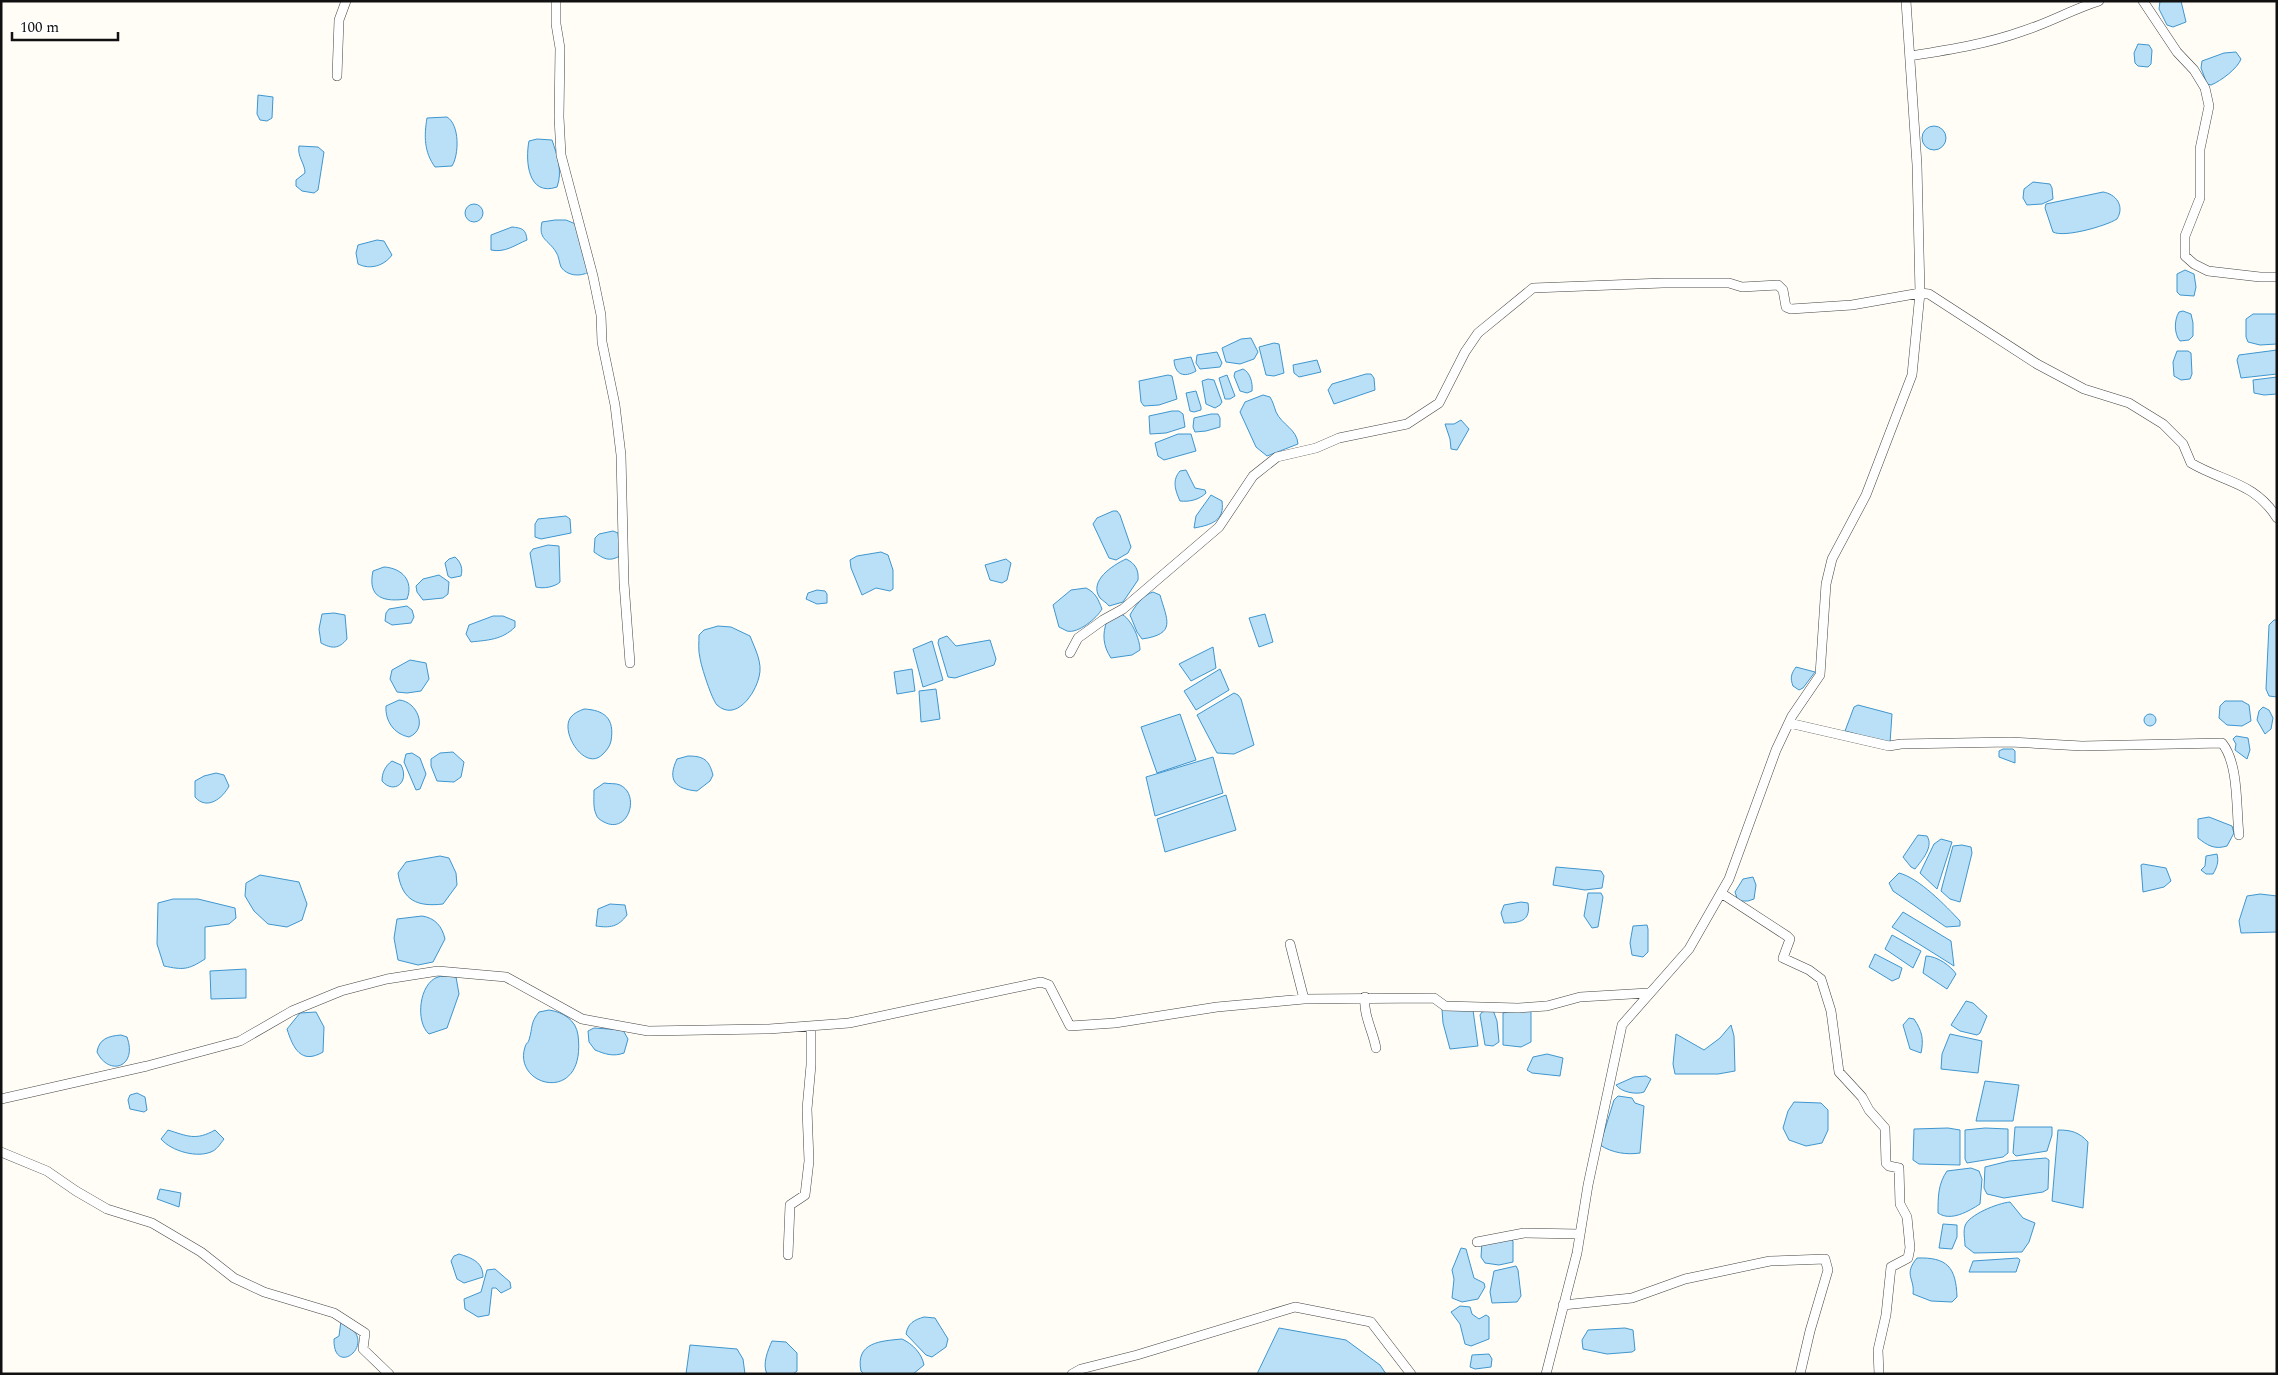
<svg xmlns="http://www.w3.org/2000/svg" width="2278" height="1375" font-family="Spectral,serif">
	<rect width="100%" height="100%" fill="#fffdf5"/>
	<path fill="#b9e0f7" stroke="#3f96cf" d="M 2160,1 L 2181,1 L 2186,22 L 2173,27 L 2167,25 L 2159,9 Z
		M 2138,44 L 2149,45 L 2152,50 L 2151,64 L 2148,67 L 2138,66 L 2135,63 L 2134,53 Z
		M 2236,52 L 2241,59 C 2238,68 2221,81 2211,85 L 2207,84 L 2201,68 L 2202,61 L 2224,53 Z
		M 258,95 L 273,97 L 272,118 L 267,121 L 260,120 L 257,114 Z
		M 447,117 C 460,125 459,155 452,166 L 435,167 C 424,152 424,136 427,118 Z
		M1922 138a12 12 0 1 1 24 0a12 12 0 1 1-24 0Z
		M 537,139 L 552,140 C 557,155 563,171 557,187 C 528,197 525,161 529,141 Z
		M 299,146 L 318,147 L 324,152 L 318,190 L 314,193 L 302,191 L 296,186 L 296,180 L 305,173 C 305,163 297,157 299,146 Z
		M 2033,182 L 2050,184 L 2052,188 L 2053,199 L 2042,204 L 2027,205 L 2023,198 L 2024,189 Z
		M 2103,192 C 2116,194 2125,206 2117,219 C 2106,226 2064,238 2053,232 L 2045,208 L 2046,204 Z
		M465 213a9 9 0 1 1 18 0a9 9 0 1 1-18 0Z
		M 555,220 L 566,220 L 578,225 L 589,272 C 580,277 567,276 561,267 C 559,262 559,256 556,252 C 548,239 538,240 542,222 Z
		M 512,227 C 522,228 526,229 527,240 C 515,245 505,253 491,250 L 491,235 Z
		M 377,240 L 384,241 L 392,255 C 384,266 370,270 358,264 L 356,253 L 358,245 Z
		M 2185,270 L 2194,274 L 2196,287 L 2194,296 L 2180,295 L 2177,292 L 2177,274 Z
		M 2183,311 L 2191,314 L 2193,323 L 2193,336 L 2189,340 L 2180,341 C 2174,334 2174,320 2179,312 Z
		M 2253,314 L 2277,314 L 2277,344 L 2260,345 L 2248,342 L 2246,337 L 2246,319 Z
		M 1251,338 L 1258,352 L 1254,359 L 1240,364 L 1226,362 L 1222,348 L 1241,339 Z
		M 1274,343 L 1279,344 L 1284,373 L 1274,376 L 1266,375 L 1259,347 Z
		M 2277,350 L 2277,374 L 2241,378 L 2237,360 L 2239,355 Z
		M 2177,351 L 2188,351 L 2191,353 L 2192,374 L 2190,379 L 2181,380 L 2174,376 L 2173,362 Z
		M 1217,352 L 1222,363 L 1220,367 L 1200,369 L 1196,363 L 1197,355 Z
		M 1191,357 L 1196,371 C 1184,378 1175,375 1174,360 Z
		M 1317,360 L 1321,372 L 1299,377 L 1294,373 L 1293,365 Z
		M 1243,369 C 1250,372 1253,383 1252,391 L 1247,393 L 1240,391 L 1234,376 L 1235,372 Z
		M 1366,374 L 1371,374 L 1374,378 L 1375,390 L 1334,404 L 1328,390 L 1332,384 Z
		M 1168,375 L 1172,376 L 1177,399 L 1159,405 L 1144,406 L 1141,402 L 1139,381 Z
		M 1227,375 L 1235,396 L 1230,399 L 1225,399 L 1219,378 Z
		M 2277,377 L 2277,394 L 2264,395 L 2254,393 L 2253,380 Z
		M 1208,379 L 1214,380 L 1222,402 L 1220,405 L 1215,408 L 1206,404 L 1202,381 Z
		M 1196,391 L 1201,407 L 1201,410 L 1194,412 L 1190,411 L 1186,393 Z
		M 1263,395 L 1270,397 C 1273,402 1274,406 1276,412 C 1282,425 1297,429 1298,444 L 1267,456 L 1256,447 L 1240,412 L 1245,402 Z
		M 1172,411 L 1179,411 L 1183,414 L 1185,427 L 1166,433 L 1150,434 L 1149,416 Z
		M 1211,414 L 1218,414 L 1220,418 L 1220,427 L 1206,431 L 1195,432 L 1193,427 L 1194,418 Z
		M 1461,420 L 1469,429 L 1457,450 L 1451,449 L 1450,439 L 1445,424 L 1454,424 Z
		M 1178,434 L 1191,434 L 1196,451 L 1164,460 L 1158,456 L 1155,443 Z
		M 1186,470 L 1195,488 L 1205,490 L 1206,493 C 1199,500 1189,502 1180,501 C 1175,490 1172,480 1180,471 Z
		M 1211,495 L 1222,501 C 1225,521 1211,525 1194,528 L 1196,516 Z
		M 1113,511 L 1117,511 L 1120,515 L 1131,547 L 1128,553 L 1116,560 L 1109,558 L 1093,524 L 1097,518 Z
		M 566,516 L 570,519 L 571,533 L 541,539 L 535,537 L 535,524 L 538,519 Z
		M 613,531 L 618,533 L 620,556 C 609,562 604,559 594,552 L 595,538 L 599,534 Z
		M 548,545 L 559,546 L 560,582 C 555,587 543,589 536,587 L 530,553 L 533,549 Z
		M 881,552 L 888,555 L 893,570 L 893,589 L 890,591 L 876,588 L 862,595 L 851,568 L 850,560 L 857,556 Z
		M 455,557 C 461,562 463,569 461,576 L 451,578 L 448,576 L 445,563 L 449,559 Z
		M 1006,559 L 1011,563 L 1007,580 L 1002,583 L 990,580 L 985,565 Z
		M 1126,559 C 1135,563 1139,570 1138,580 L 1123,602 L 1109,606 C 1107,603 1103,601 1100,598 C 1088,581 1113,565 1126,559 Z
		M 384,567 C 402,568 414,581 407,599 C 385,602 367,599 373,571 Z
		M 439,575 L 449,582 L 448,594 L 443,598 L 423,600 L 417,592 L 416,586 L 423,579 Z
		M 1086,588 C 1096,593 1098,599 1102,609 C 1097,618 1078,634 1067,631 C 1064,630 1062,628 1059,627 L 1053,605 L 1071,590 Z
		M 817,590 L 825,591 L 827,594 L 827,603 L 817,604 L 806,599 L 808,593 Z
		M 1153,592 L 1160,595 C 1167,620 1177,634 1142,639 L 1137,632 L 1130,615 C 1135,606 1143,595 1153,592 Z
		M 407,606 L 412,610 L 414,617 L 411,623 L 392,625 L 385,621 L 386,613 L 389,609 Z
		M 334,613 L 345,615 L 347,639 C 339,649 332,649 321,643 L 319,629 L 322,614 Z
		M 1121,614 C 1131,618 1140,639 1140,650 L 1132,655 L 1111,658 C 1103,646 1102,634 1107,621 Z
		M 1265,614 L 1273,642 L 1259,647 L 1249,618 Z
		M 493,616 L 503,616 L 515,621 L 515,627 C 502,640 488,640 471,642 L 466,634 L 469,625 Z
		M 2274,620 L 2277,620 L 2277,697 L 2269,696 L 2266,689 L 2269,625 Z
		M 718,626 L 731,627 L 750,636 C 755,649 763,663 759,677 C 755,694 736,722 717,705 C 712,700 701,666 700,658 C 698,651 699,642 699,635 L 704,630 Z
		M 947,636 L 956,646 L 990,640 L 996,659 L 994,665 L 955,678 L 948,677 L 938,643 L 939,639 Z
		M 932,641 L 943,680 L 923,687 L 913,649 Z
		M 1213,647 L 1216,668 L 1191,681 L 1179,664 Z
		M 410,660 L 426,663 L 429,679 L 421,691 L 407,693 L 397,692 L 390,679 L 392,670 Z
		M 1796,667 L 1815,672 L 1803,688 L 1799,690 L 1793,686 C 1790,678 1791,674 1796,667 Z
		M 912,669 L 915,691 L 897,694 L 894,672 Z
		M 1220,669 L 1229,690 L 1196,710 L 1184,691 Z
		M 936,689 L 940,719 L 921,722 L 919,691 Z
		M 1234,693 L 1238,695 L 1241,699 L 1254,745 L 1234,754 L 1217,753 L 1197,715 Z
		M 399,700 C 417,701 429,729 409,737 C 394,734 385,721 386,706 Z
		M 2225,701 L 2242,701 L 2249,705 L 2251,721 L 2242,726 L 2227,725 L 2219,718 L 2220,706 Z
		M 1858,705 L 1892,714 L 1890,743 C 1883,744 1855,733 1845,731 L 1854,707 Z
		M 2263,707 L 2269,710 L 2273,718 L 2271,729 L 2265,734 L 2257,720 L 2259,711 Z
		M 584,709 C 604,710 615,718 611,741 C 610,746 607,750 603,754 C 585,773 559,731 571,717 C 574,713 579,711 584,709 Z
		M 1180,714 L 1196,760 L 1157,773 L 1141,727 Z
		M2144 720a6 6 0 1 1 12 0a6 6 0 1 1-12 0Z
		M 2236,736 L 2248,738 L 2250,750 L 2247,759 L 2235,750 L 2236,744 L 2233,739 Z
		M 2003,749 L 2013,749 L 2015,751 L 2015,763 L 1999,757 L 1999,751 Z
		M 453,752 L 464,762 L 461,777 L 454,782 L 437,781 L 431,766 L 431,759 L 440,753 Z
		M 412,753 L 420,758 L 426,774 L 420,789 L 416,790 L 404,762 L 406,754 Z
		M 688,756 C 704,756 709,760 713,775 L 710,781 L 697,791 C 675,789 667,780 677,759 Z
		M 1213,757 L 1223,793 L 1155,816 L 1146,777 Z
		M 392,761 L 401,765 C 410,782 394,795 382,781 C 382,773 385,766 392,761 Z
		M 216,773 L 224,775 L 229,786 C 223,798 207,811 195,797 L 195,781 L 204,776 Z
		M 604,783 C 609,784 616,783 620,785 C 641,795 628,835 604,822 C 600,820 597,818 596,814 C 593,808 594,798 594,790 Z
		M 1226,795 L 1236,830 L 1165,852 L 1157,819 Z
		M 2209,817 L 2232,826 L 2234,833 L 2227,846 C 2214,850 2207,845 2198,838 L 2198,819 Z
		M 1918,835 L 1927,836 C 1934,847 1922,860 1915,869 L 1911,867 L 1903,857 Z
		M 1941,839 L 1952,842 L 1937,889 L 1920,873 L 1934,844 Z
		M 1962,845 L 1971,847 L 1972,853 L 1960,902 L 1950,899 L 1941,891 L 1953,846 Z
		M 2217,854 C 2219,862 2217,867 2213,874 L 2206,874 L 2201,870 L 2205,866 L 2206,856 Z
		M 440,856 L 449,858 L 456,873 L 457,885 L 443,904 C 418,907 402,901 398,873 L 406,862 Z
		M 2143,864 L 2166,868 L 2171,881 L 2164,887 L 2143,892 L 2141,865 Z
		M 1556,867 L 1601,871 L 1604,876 L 1602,888 L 1585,890 L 1553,885 Z
		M 1899,873 C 1919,878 1946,906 1960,921 L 1960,926 L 1946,927 L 1893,891 L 1889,883 Z
		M 260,875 L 299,882 L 307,904 L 302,920 L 287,927 L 268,924 L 254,911 L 245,896 L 246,883 Z
		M 1753,877 L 1756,885 L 1754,899 L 1748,901 L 1738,901 L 1735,892 L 1743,879 Z
		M 1588,893 L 1601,893 L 1603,897 L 1598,927 L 1592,928 L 1584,916 Z
		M 2260,894 L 2277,896 L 2277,932 L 2241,933 L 2239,921 L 2247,896 Z
		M 173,899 L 198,899 L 235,908 L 236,918 L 229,924 L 205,927 L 205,959 C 188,970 183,970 164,966 L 157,944 L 158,903 Z
		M 1521,902 L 1528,903 C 1531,921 1520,923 1504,923 L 1501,913 L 1504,905 Z
		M 610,904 L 625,905 L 627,915 C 618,927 610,928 596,926 L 598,909 Z
		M 1903,912 L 1951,941 L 1954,966 L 1892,927 Z
		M 422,916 C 435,918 442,926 445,939 L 433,962 L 418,965 L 398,960 L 394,938 L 397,919 Z
		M 1647,925 L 1648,929 L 1648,952 L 1643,957 L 1632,955 L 1630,943 L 1633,926 Z
		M 1892,935 L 1921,951 L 1913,968 L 1885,949 Z
		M 1875,954 L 1902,968 L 1899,978 L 1892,981 L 1869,967 Z
		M 1926,956 C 1937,956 1951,966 1956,974 L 1947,989 L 1923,973 Z
		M 246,969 L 246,998 L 211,999 L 210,971 Z
		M 450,976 L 456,977 L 459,994 L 447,1028 L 429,1034 C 415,1022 419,983 438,977 C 441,976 446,976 450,976 Z
		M 1966,1001 L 1973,1003 L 1987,1016 L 1980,1033 L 1977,1035 L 1960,1031 L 1951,1025 Z
		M 1442,1009 L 1473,1010 L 1478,1046 L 1450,1049 L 1443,1023 Z
		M 549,1010 C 563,1012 576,1020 578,1035 C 587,1106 512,1087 525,1047 C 528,1039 526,1047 529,1040 C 533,1027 530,1023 539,1012 Z
		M 1493,1010 L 1497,1021 L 1499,1042 L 1493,1046 L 1485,1045 L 1480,1015 L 1482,1012 Z
		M 1512,1011 L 1531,1011 L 1531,1042 L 1521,1047 L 1503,1045 L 1503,1013 Z
		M 316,1012 L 324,1027 L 323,1052 C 301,1065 293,1048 287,1029 L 300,1013 Z
		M 1909,1018 L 1914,1019 C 1922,1031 1924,1039 1921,1053 L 1910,1049 L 1903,1025 Z
		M 1731,1025 L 1734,1036 L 1735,1071 L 1718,1074 L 1675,1074 L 1673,1064 L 1676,1034 L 1704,1050 L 1720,1038 Z
		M 594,1028 L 623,1030 L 628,1039 L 624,1053 C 613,1057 605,1054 595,1050 L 589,1042 L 588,1031 Z
		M 1950,1034 L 1982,1041 L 1978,1073 L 1941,1069 L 1942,1054 Z
		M 121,1035 L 127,1037 C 138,1067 109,1077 97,1052 C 99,1039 108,1036 121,1035 Z
		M 1547,1054 L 1563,1058 L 1560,1076 L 1532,1073 L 1527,1070 L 1533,1057 Z
		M 1646,1076 L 1651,1079 L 1644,1092 C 1636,1095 1621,1092 1616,1085 L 1634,1077 Z
		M 1985,1081 L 2019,1085 L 2013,1121 L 1976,1121 Z
		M 137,1093 L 145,1097 L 147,1110 L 144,1112 L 130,1109 L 128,1100 L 130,1095 Z
		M 1618,1096 L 1632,1098 L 1635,1103 L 1644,1106 L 1640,1153 C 1627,1155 1612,1153 1600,1145 L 1614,1100 Z
		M 1794,1102 L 1821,1103 L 1828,1110 L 1828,1130 L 1822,1143 L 1806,1146 L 1789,1140 L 1783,1128 L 1788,1111 Z
		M 2015,1127 L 2052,1127 L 2052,1135 L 2047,1151 L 2016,1156 L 2013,1153 Z
		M 1948,1128 L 1960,1130 L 1960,1165 L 1919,1164 L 1913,1160 L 1914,1129 Z
		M 1985,1128 L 2008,1129 L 2008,1153 L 2003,1157 L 1967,1163 L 1965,1159 L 1965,1130 Z
		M 168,1130 C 187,1136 196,1141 215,1130 L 224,1139 C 221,1143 217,1149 213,1151 C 198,1159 171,1151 161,1139 Z
		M 2058,1130 C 2071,1130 2079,1132 2088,1142 L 2083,1208 L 2052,1201 Z
		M 2046,1158 L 2049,1160 L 2048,1189 L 2043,1192 L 2004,1198 L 1987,1194 L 1984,1188 L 1985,1167 L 2009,1161 Z
		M 1971,1168 L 1979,1171 L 1982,1179 L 1980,1204 C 1969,1211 1951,1222 1938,1213 C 1938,1197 1938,1184 1947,1171 Z
		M 160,1189 L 181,1193 L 179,1207 L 157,1199 Z
		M 2010,1202 L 2023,1218 L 2035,1223 L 2029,1242 L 2022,1252 L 1974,1253 L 1965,1246 C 1965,1240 1963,1232 1965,1226 C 1968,1215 1998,1203 2010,1202 Z
		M 1943,1224 L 1957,1225 L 1957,1237 L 1952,1249 L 1939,1248 Z
		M 1509,1237 L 1513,1241 L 1513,1262 L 1499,1265 L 1485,1263 L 1481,1257 L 1482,1242 Z
		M 1461,1248 L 1466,1249 L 1474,1278 L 1484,1283 L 1485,1287 L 1478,1299 L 1462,1302 L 1452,1298 L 1454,1279 L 1452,1270 Z
		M 459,1254 C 472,1258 483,1262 483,1277 L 464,1283 L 457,1279 L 451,1261 L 454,1256 Z
		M 1917,1258 C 1947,1257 1956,1267 1957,1297 L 1952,1302 L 1931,1301 L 1913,1294 C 1915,1278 1903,1275 1917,1258 Z
		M 2018,1258 L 2020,1260 L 2016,1272 L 1969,1272 L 1973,1261 Z
		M 1516,1266 L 1518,1270 L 1521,1296 L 1517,1302 L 1492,1303 L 1490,1292 L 1494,1271 Z
		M 495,1269 L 510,1282 L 511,1288 L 501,1293 L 496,1288 L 492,1288 L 489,1315 L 478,1317 L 465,1309 L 464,1299 L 481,1292 L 487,1270 Z
		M 1460,1306 L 1470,1307 L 1472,1314 L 1479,1319 L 1486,1315 L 1489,1317 L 1489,1339 L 1471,1346 L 1465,1344 L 1460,1324 L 1451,1312 Z
		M 924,1317 L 935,1318 L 948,1339 L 946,1347 L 932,1357 L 926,1355 L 906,1334 C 908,1323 914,1320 924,1317 Z
		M 341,1321 C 345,1324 350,1327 354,1331 C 370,1350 333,1375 334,1339 L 339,1336 Z
		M 1279,1328 L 1346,1340 L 1380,1365 L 1386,1374 L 1257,1374 Z
		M 1625,1328 L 1633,1330 L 1635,1350 L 1632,1352 L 1607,1354 L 1583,1349 L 1582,1340 L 1588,1330 Z
		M 902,1339 C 913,1344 922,1354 924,1365 L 913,1374 L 864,1374 L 861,1371 C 855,1342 881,1341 902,1339 Z
		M 772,1341 L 786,1342 L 797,1353 L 797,1371 L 793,1374 L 767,1374 C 762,1364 768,1350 772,1341 Z
		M 690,1345 L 737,1349 L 743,1359 L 745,1374 L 686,1374 Z
		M 1489,1354 L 1492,1359 L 1491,1367 L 1475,1369 L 1470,1367 L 1472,1355 Z"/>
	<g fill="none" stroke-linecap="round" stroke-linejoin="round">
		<defs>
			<path id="minor" d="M 556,1 L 556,24 L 560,48 L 559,117 L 561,155 L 593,276 L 601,315 L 602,342 L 615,405 L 621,455 L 624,583 L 630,663
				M 2143,1 L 2177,52 L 2194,70 L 2205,88 L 2209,106 L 2200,149 L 2200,198 L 2185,236 L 2185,256 L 2194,264 L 2208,271 L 2260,277 L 2277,277
				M 1910,56 C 1948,50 1987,44 2023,31 C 2049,23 2073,9 2099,1
				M 337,76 L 339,20 L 346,1
				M 1070,653 L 1078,638 L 1103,620 L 1123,609 L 1219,527 L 1253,476 L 1277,457 L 1316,448 L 1339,438 L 1407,424 L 1439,403 L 1465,352 L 1478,333 L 1533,288 L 1663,283 L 1729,283 L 1742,287 L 1778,285 L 1783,290 L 1786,307 L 1791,309 L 1852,305 L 1920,293 L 1929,294 L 2037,364 L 2084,389 L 2129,403 L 2163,424 L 2183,444 L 2191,463 C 2223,482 2255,482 2277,518
				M 1789,723 L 1889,746 L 1901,744 L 2010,742 L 2082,746 L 2222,743 C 2239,764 2236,808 2239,835
				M 1721,893 L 1787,936 L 1790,939 L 1783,958 L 1809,970 L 1821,979 L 1831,1011 L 1839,1072 L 1862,1097 L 1869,1110 L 1885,1128 L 1886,1163 L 1889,1166 L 1899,1168 L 1900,1204 L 1907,1217 L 1910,1248 L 1908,1258 L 1891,1267 L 1886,1315 L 1878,1350 L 1879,1374
				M 1290,944 L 1304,999
				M 1365,997 C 1363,1015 1373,1031 1376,1048
				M 1,1099 L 147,1066 L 240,1041 L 292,1011 L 341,991 L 387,979 L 438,971 L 506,977 L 582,1019 L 648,1031 L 769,1029 L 849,1023 L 1041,982 L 1049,985 L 1070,1026 L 1115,1023 L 1217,1007 L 1304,999 L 1434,998 L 1445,1006 L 1518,1008 L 1547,1006 L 1580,997 L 1648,993
				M 1,1152 L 47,1171 L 76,1191 L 107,1209 L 152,1223 L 201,1252 L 234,1278 L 264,1292 L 334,1313 L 365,1333 L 363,1349 L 389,1374
				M 1477,1242 L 1524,1233 L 1580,1234
				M 788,1255 L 790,1205 L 805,1195 L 809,1161 L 807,1109 L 811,1065 L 811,1026
				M 1563,1305 L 1632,1298 L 1685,1279 L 1770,1261 L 1825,1259 L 1828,1270 L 1810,1331 L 1800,1374
				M 1072,1374 L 1081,1369 L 1137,1355 L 1295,1307 L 1371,1322 L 1411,1374
				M 1546,1374 L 1577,1253 L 1588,1185 L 1622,1025 L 1689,949 L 1729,879 L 1776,750 L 1792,716 L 1820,675 L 1826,584 L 1832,559 L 1866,495 L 1912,375 L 1920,293 L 1917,165 L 1906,1"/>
		</defs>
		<use href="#minor" stroke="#444" stroke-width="10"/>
		<use href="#minor" stroke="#fff" stroke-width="9"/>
	</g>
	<rect width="2278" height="1375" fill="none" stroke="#111111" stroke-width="5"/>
	<path d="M12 32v8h106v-8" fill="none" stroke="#111111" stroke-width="2.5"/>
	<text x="20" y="32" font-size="15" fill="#111111" stroke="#ffffff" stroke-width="4" paint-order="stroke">100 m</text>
</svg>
